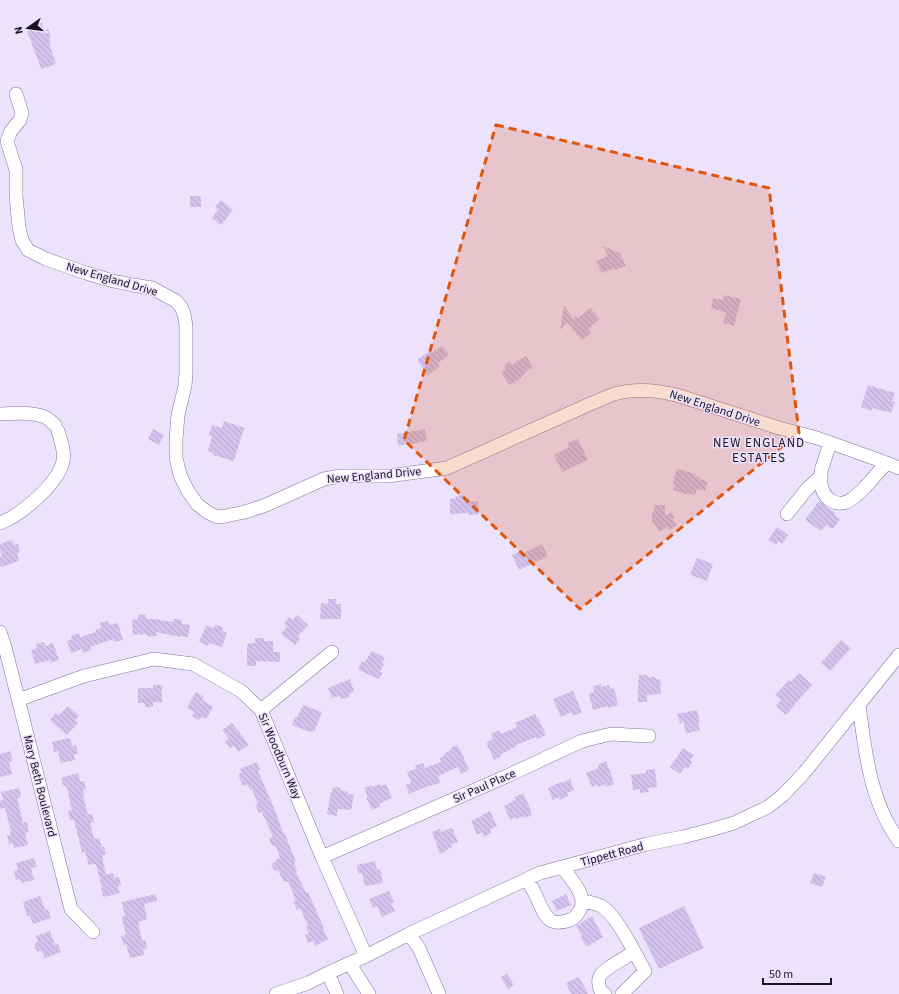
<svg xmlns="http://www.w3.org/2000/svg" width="899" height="994" font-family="'Source Sans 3',sans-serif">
	<defs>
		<pattern id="building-back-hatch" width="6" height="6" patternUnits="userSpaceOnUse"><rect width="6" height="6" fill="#d3c2ec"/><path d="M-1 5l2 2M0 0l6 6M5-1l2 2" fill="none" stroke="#b5a6ca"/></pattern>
	</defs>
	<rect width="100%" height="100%" fill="#ece2fc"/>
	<path fill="url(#building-back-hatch)" d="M 42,23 L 44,31 L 48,29 L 51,36 L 49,37 L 51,41 L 49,42 L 56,64 L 41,69 L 26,28 Z
		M 190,196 L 201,196 L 201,207 L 190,207 Z
		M 221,200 L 233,210 L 221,225 L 212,218 L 218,210 L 215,207 Z
		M 603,246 L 620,253 L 626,266 L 615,270 L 614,268 L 602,273 L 596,261 L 608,256 Z
		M 724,295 L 741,299 L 734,326 L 723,323 L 726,312 L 711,308 L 713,298 L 723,300 Z
		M 564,305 L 573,319 L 576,316 L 578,318 L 590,308 L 600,319 L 588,329 L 591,333 L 582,340 L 567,323 L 560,330 Z
		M 442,346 L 449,355 L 438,363 L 440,366 L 428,375 L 417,360 L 430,351 L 431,353 Z
		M 526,356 L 533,367 L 525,372 L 526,373 L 521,377 L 521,378 L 510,385 L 501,373 L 506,369 L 504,365 L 510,361 L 512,365 Z
		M 868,385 L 895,393 L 892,401 L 895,402 L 891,413 L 872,408 L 871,411 L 861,407 Z
		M 224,421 L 244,428 L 234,461 L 213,455 L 214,453 L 208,451 L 212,436 L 209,435 L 212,425 L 222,428 Z
		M 153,429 L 164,435 L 159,445 L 148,439 Z
		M 425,429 L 427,441 L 407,445 L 407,444 L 398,446 L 397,434 Z
		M 578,439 L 588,460 L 562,472 L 554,455 L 569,447 L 567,443 Z
		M 677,469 L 696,474 L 695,476 L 700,477 L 700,479 L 708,482 L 705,491 L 697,489 L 695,495 L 690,494 L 689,495 L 673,490 L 675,485 L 673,485 L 673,482 Z
		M 463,495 L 463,498 L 468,498 L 469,502 L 478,501 L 479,514 L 468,515 L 468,513 L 450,514 L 450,499 L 456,498 L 455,496 Z
		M 819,501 L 835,513 L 834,515 L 840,519 L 834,528 L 833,527 L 832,529 L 826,525 L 821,531 L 805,520 Z
		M 655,505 L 665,505 L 665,516 L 671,512 L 675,518 L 672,519 L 677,525 L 670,530 L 667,526 L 660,532 L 652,521 L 652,512 L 654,512 L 654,507 L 655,507 Z
		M 777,527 L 788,535 L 782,544 L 778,541 L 776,545 L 768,540 Z
		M 12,540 L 14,545 L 18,544 L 20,552 L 17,553 L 19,561 L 1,567 L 0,563 L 0,557 L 2,556 L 0,549 L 0,544 Z
		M 542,544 L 548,556 L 519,570 L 512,555 L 523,550 L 524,553 Z
		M 697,558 L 713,564 L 707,581 L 690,575 Z
		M 328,599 L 336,599 L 336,604 L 341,604 L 341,619 L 320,619 L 321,603 L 328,604 Z
		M 146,614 L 146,619 L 154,619 L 173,622 L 174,619 L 182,620 L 182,624 L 190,625 L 188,637 L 180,636 L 180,637 L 156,632 L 157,636 L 147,636 L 147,634 L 133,635 L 132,620 L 138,619 L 138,615 Z
		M 297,615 L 308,625 L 298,636 L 300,638 L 295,645 L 281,634 L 287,627 L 284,624 L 289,617 L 293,620 Z
		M 108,621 L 109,625 L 118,623 L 123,640 L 114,642 L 113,639 L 90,647 L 91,650 L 83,653 L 82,649 L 71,653 L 67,641 L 72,639 L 71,636 L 79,633 L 80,637 L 96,632 L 95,630 L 101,628 L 100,623 Z
		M 215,625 L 223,627 L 222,631 L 227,633 L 222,647 L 209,643 L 208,646 L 199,642 L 206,626 L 214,628 Z
		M 255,638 L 264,638 L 264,641 L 273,641 L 273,652 L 280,652 L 280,662 L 256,661 L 256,666 L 247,666 L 247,644 L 255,643 Z
		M 841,640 L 851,648 L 830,671 L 821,663 Z
		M 44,642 L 45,646 L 53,643 L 59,660 L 50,663 L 50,660 L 35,664 L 31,650 L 37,648 L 36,644 Z
		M 372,651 L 385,658 L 382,663 L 384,664 L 380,672 L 383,673 L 379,679 L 375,677 L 375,678 L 358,669 L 362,661 L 364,663 Z
		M 799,673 L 812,685 L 794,705 L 795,705 L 786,715 L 776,706 L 781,700 L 775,695 L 789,680 L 791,682 Z
		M 639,675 L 647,675 L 647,677 L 655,677 L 655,679 L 660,679 L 661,694 L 647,695 L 647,702 L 638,702 L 638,680 L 639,679 Z
		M 350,679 L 354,691 L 349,694 L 349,697 L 341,699 L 340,696 L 332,698 L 328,688 Z
		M 601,684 L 601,687 L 609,685 L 610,689 L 614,688 L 618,705 L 608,708 L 608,706 L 593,710 L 589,694 L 594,692 L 593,686 Z
		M 153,685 L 162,685 L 162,702 L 153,702 L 153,707 L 145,707 L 145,703 L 138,703 L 138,688 L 153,688 Z
		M 573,691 L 582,712 L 573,716 L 571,712 L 561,717 L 553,699 Z
		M 196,692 L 204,697 L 202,700 L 213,707 L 206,719 L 201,717 L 199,720 L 192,716 L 194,712 L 187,708 Z
		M 303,705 L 322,712 L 314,732 L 310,731 L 310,732 L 292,725 L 295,717 L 297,717 Z
		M 68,706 L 79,716 L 75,720 L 78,723 L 67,735 L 50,720 L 56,713 L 59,715 Z
		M 697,710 L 700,722 L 698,723 L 700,730 L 686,734 L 684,722 L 680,723 L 677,714 Z
		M 535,714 L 537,718 L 538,718 L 546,735 L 537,739 L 536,737 L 516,745 L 517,746 L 501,754 L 502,756 L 494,760 L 486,742 L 493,739 L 491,734 L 499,730 L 501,734 L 517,727 L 515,723 Z
		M 232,723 L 237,730 L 238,730 L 249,745 L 238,752 L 234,746 L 230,748 L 225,741 L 229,739 L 222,730 Z
		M 70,738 L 72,746 L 76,745 L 78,754 L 74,754 L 75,760 L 61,763 L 60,759 L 60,760 L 58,751 L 54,752 L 52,742 Z
		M 457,745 L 459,749 L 460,749 L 469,770 L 461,774 L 458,767 L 438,776 L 440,783 L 431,786 L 431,785 L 409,794 L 406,785 L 411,783 L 407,772 L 416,769 L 415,766 L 423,763 L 425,768 L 441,762 L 440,758 L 444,756 L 444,754 L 451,750 L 450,748 Z
		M 683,748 L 694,755 L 690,760 L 692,762 L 688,769 L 685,767 L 680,774 L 670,767 Z
		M 10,751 L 13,761 L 9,762 L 12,774 L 0,777 L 0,754 Z
		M 606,761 L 613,779 L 612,779 L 614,784 L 606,787 L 606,784 L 598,787 L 597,785 L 592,787 L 586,773 L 599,768 L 598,765 Z
		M 257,762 L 260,770 L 258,771 L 276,813 L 283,833 L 284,832 L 296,862 L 294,863 L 297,871 L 296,872 L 306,893 L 308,892 L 324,928 L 323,929 L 328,939 L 315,946 L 313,941 L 308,943 L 305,935 L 309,933 L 306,927 L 308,926 L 300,908 L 297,910 L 293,902 L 296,901 L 288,881 L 284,882 L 278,870 L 275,871 L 271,864 L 276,862 L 275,861 L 280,858 L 275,845 L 272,846 L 269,838 L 273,837 L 265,818 L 264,818 L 262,812 L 259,813 L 255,805 L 258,804 L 252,789 L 250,790 L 247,784 L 243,786 L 238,774 L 242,773 L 240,769 Z
		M 655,769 L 657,787 L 648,788 L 649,792 L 640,793 L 640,789 L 633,790 L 631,775 L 646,773 L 646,770 Z
		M 78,773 L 80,781 L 84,781 L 86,789 L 83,790 L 84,795 L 83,796 L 88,815 L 92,814 L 94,822 L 90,823 L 94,839 L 99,838 L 102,847 L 104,847 L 106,854 L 102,856 L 106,875 L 113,873 L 114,878 L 119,877 L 121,885 L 118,886 L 120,893 L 103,897 L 101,888 L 102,888 L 96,864 L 89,865 L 85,852 L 82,852 L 74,820 L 70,820 L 68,811 L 72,810 L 67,788 L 66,786 L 63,786 L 61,778 Z
		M 570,779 L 574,790 L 567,793 L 568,796 L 560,800 L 559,797 L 553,800 L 548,788 L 561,782 L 562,783 Z
		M 380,784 L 381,786 L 386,784 L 392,798 L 379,804 L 380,807 L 372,810 L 366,797 L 368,797 L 364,788 L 371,785 L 372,787 Z
		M 333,787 L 341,788 L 340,790 L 348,792 L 348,794 L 354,795 L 351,810 L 338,809 L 337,816 L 327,814 L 331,792 L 332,792 Z
		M 19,788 L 21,797 L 17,798 L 23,823 L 27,822 L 29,832 L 25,833 L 28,845 L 14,848 L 13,843 L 9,844 L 7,835 L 11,835 L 10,831 L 11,831 L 5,808 L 0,809 L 0,801 L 3,800 L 1,792 Z
		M 523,793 L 531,810 L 530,811 L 532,815 L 525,818 L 524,816 L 516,819 L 515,817 L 510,820 L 504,806 L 516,799 L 515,797 Z
		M 490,811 L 497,826 L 490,829 L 491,833 L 484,837 L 482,832 L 477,835 L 471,821 L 482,816 L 482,815 Z
		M 452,828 L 458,842 L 451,844 L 452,847 L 446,850 L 446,851 L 440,854 L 432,832 L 440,829 L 441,832 Z
		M 34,858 L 37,867 L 31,868 L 34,880 L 21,883 L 20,879 L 16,880 L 14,871 L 18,870 L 16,863 Z
		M 375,861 L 377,870 L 380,869 L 383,883 L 365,886 L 362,873 L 358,874 L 357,865 Z
		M 814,873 L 826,877 L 822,887 L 810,883 Z
		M 389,891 L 394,902 L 391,904 L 395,911 L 382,917 L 377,906 L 373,908 L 369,899 Z
		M 156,894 L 157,901 L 144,904 L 147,919 L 138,922 L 142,941 L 145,940 L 147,948 L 143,949 L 144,955 L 130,958 L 126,944 L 123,945 L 121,936 L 126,935 L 122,917 L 125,916 L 122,902 Z
		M 566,894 L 571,905 L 557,911 L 552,901 Z
		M 40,896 L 45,910 L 48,909 L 51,918 L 33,924 L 30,916 L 27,916 L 23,902 Z
		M 684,906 L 704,948 L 659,969 L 639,928 Z
		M 592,916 L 603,937 L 588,946 L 586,946 L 581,937 L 582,936 L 576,926 Z
		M 50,931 L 55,945 L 58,944 L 61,952 L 45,958 L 41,950 L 37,952 L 34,944 L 38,942 L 36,936 Z
		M 507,974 L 514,985 L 508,989 L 501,977 Z
		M 579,977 L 588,994 L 571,994 L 566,983 Z"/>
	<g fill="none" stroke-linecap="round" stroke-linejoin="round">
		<defs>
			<path id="minor" d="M 16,94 L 22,113 L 20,120 L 11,131 L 7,141 L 16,170 L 16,196 L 19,227 L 22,240 L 28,250 L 46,259 L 86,273 L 113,281 L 133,285 L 152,288 L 176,301 L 181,307 L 184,314 L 186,326 L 186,373 L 185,386 L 178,415 L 176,439 L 176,458 L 180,475 L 188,491 L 197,504 L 207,512 L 215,516 L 221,517 L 245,512 L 266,505 L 324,479 L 340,476 L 388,476 L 447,468 L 590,404 C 598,401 606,397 614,394 C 636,388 658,390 680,396 L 779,428 L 817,438 L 876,459 L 899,468
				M 0,414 C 15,413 31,412 45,417 C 49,419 52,422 55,425
				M 821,476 C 820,484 822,494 829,499 C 845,511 857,495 868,484 C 874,477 880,470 887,463
				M 787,514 L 807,489 L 821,476 L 821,471 L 830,443
				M 0,523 C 20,516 59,483 63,461 C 65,451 61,441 58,431
				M 0,632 L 5,647 L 71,909 L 93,932
				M 18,700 L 84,676 L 154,659 L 193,664 L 241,691 L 261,710 L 322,857 L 366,956
				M 859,705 C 865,751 870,802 899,841
				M 261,710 L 332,652
				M 322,857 L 507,776 L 582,741 L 611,734 L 649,736
				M 527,879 C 529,883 531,886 533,890 C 538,898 543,917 552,921 C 557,924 564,922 570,920 C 575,918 577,915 580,910 C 588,896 570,878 562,867
				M 582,901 C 589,902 595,903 601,906 C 617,915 635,954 645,971 L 622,994
				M 409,934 L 419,948 L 439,994
				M 350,964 L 369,994
				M 328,973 L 337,994
				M 276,994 L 308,983 L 328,973 L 366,956 L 409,934 L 540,873 L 647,844 L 683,837 L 710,830 L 734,823 L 753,814 L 768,807 L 783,795 L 804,773 L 899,655
				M 605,994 L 601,992 C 599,987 597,981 600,976 C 603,969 627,957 634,952"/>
		</defs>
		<use href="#minor" stroke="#837399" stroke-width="14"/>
		<use href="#minor" stroke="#fff" stroke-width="13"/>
	</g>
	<path fill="#de560d" fill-opacity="0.2" stroke="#de560d" stroke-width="3" stroke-dasharray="8 5" stroke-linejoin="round" d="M 496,125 L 769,188 L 799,433 L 580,609 L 404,440 Z"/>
	<g text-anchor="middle" stroke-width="3" stroke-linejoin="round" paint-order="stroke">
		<g font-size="12" fill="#1a1322" stroke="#ece2fc">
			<text transform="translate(112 279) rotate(16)" y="4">New England Drive</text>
			<text transform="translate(715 408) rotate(18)" y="4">New England Drive</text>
			<text transform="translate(374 475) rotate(-5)" y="4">New England Drive</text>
			<text transform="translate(280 756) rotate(67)" y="4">Sir Woodburn Way</text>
			<text transform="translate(40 786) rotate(76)" y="4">Mary Beth Boulevard</text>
			<text transform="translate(484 786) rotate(-24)" y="4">Sir Paul Place</text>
			<text transform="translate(612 854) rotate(-15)" y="4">Tippett Road</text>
		</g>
		<g font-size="13" letter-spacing="1" fill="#1a1322" stroke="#ece2fc">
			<text x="759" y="447">NEW ENGLAND<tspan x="759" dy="15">ESTATES</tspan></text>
		</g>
	</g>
	<g transform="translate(28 28) rotate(256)" stroke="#ece2fc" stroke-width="3" paint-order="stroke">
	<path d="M0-3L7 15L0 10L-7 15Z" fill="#1a1322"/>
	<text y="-6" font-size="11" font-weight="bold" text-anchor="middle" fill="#1a1322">N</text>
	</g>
	<path d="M763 978v6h68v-6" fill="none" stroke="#1a1322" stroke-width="2"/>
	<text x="769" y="978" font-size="12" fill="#1a1322" stroke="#ece2fc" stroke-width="3" paint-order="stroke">50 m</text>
</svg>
